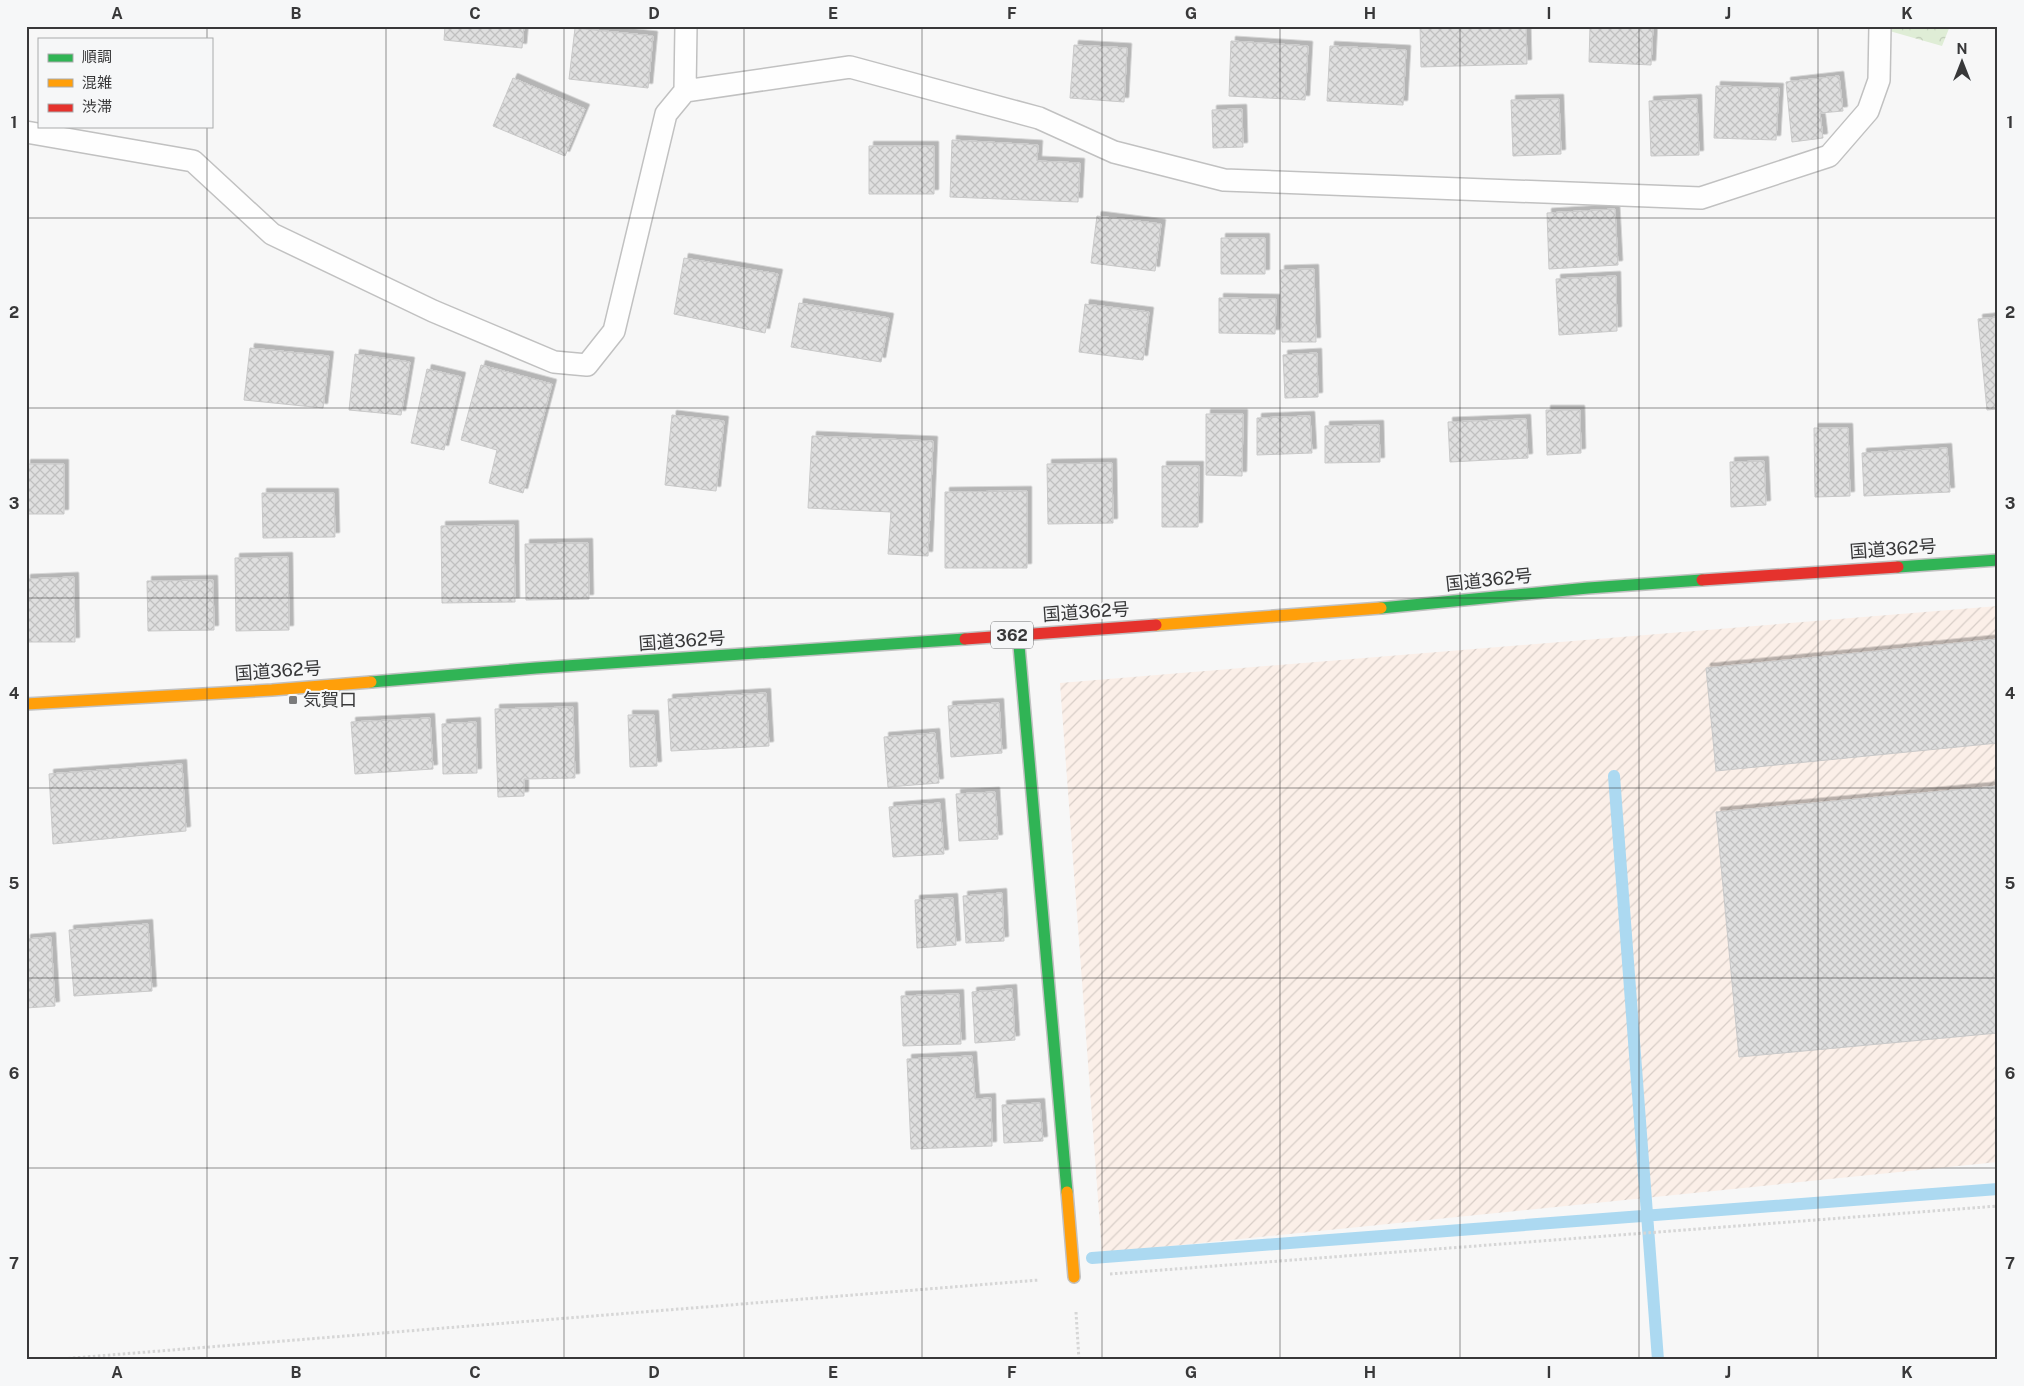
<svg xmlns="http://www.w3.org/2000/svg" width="2024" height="1386" font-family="'Public Sans','Noto Sans JP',sans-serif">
	<defs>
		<pattern id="industrial-furrows" width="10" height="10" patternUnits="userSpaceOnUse" patternTransform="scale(1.25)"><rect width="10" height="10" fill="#fbefe8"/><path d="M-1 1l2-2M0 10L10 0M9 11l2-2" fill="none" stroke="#d8cec8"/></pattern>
		<pattern id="forest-crowns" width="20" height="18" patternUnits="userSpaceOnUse" patternTransform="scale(1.25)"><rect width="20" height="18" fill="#dfedd6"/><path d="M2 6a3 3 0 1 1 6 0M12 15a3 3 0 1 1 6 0" fill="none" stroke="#c0ccb8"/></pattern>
		<pattern id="building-cross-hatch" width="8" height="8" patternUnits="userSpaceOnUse" patternTransform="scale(1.25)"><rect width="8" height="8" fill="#dfdfdf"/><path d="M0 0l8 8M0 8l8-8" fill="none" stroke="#c0c0c0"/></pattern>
		<filter id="shadow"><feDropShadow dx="4.5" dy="-4.5" stdDeviation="0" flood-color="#0004"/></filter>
	</defs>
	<rect width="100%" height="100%" fill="#f7f7f7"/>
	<path fill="url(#industrial-furrows)" d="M 1998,606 L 1998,1162 L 1102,1253 L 1060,683 Z"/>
	<path fill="url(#forest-crowns)" d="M 1872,26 L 1950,26 L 1942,46 Z"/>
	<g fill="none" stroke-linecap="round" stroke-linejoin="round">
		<path stroke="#acd9f1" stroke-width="12" d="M 1614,776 L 1658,1360
			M 1092,1258 L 1998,1189"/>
	</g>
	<path fill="url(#building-cross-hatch)" stroke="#c9c9c9" filter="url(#shadow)" d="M 445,26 L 524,26 L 522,48 L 444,40 Z
		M 1420,26 L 1526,26 L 1527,64 L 1421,67 Z
		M 1590,26 L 1653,26 L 1651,65 L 1589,62 Z
		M 575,28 L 653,36 L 648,88 L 569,79 Z
		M 1231,41 L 1308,46 L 1305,100 L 1229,96 Z
		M 1074,45 L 1127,48 L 1124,102 L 1070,98 Z
		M 1330,46 L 1406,50 L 1403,105 L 1327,101 Z
		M 1839,76 L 1843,111 L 1820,113 L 1823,138 L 1792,142 L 1786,82 Z
		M 513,78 L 585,109 L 565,156 L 493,126 Z
		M 1716,86 L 1779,88 L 1776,140 L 1714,138 Z
		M 1559,99 L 1561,154 L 1513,156 L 1511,100 Z
		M 1697,99 L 1699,155 L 1651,156 L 1649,101 Z
		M 1242,109 L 1243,147 L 1213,148 L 1212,110 Z
		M 952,140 L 1038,145 L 1037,161 L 1080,163 L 1078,202 L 950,197 Z
		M 869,146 L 934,146 L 934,194 L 869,194 Z
		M 1615,209 L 1618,265 L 1549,269 L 1547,213 Z
		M 1097,216 L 1161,224 L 1155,271 L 1091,263 Z
		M 1221,238 L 1265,238 L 1265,274 L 1221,274 Z
		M 684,258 L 778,274 L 765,333 L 674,314 Z
		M 1314,269 L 1316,342 L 1282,342 L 1280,270 Z
		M 1616,276 L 1617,331 L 1559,335 L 1556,279 Z
		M 1219,298 L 1276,299 L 1275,334 L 1219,333 Z
		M 799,303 L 889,318 L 881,362 L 791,347 Z
		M 1085,304 L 1149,312 L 1143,360 L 1079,352 Z
		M 1998,317 L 1998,409 L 1987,410 L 1978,319 Z
		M 250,348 L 329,356 L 323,408 L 244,400 Z
		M 1317,353 L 1318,397 L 1285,398 L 1283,355 Z
		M 355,354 L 410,362 L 401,415 L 349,410 Z
		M 481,365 L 552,384 L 523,493 L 489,483 L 497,450 L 461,440 Z
		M 427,369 L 461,377 L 444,450 L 411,443 Z
		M 1546,410 L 1580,410 L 1581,453 L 1547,455 Z
		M 1206,414 L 1243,414 L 1242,476 L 1206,475 Z
		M 672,415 L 724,421 L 716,491 L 665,485 Z
		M 1310,416 L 1312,453 L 1257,455 L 1257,418 Z
		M 1526,419 L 1528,458 L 1450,462 L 1448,422 Z
		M 1379,425 L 1380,462 L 1325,463 L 1325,426 Z
		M 1814,428 L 1848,428 L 1850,496 L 1815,497 Z
		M 812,436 L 933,441 L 928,556 L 888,554 L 891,512 L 808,508 Z
		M 1947,448 L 1950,492 L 1864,496 L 1862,453 Z
		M 1764,461 L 1766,505 L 1731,507 L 1730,462 Z
		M 1112,463 L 1113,523 L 1048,524 L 1047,464 Z
		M 26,464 L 64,464 L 64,514 L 26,514 Z
		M 1162,466 L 1199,466 L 1198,527 L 1162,527 Z
		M 1027,491 L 1027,568 L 945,568 L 945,492 Z
		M 262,493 L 334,493 L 335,537 L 263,538 Z
		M 514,525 L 515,602 L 442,603 L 441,526 Z
		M 588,543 L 589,599 L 526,600 L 525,544 Z
		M 288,557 L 289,630 L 236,631 L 235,558 Z
		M 74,577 L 75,642 L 26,642 L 26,579 Z
		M 213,580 L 214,630 L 148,631 L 147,581 Z
		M 1998,639 L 1998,743 L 1716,771 L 1706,668 Z
		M 766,693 L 769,746 L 671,751 L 668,699 Z
		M 999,703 L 1002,753 L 951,757 L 948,706 Z
		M 573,707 L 575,778 L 524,779 L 524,796 L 498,797 L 495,709 Z
		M 628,715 L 654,715 L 657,766 L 630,767 Z
		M 430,718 L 433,769 L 355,774 L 351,722 Z
		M 476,722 L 477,773 L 443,774 L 442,724 Z
		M 935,733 L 939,783 L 888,787 L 884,737 Z
		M 182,764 L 186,831 L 53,844 L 49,774 Z
		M 1998,786 L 1998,1033 L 1739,1057 L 1716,812 Z
		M 995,792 L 998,839 L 959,841 L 956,794 Z
		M 940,803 L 944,854 L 893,857 L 889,807 Z
		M 1002,893 L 1004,941 L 966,943 L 963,896 Z
		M 953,898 L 956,945 L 917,948 L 915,900 Z
		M 148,924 L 152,991 L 74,996 L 69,930 Z
		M 51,937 L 55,1006 L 26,1008 L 26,939 Z
		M 1012,989 L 1015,1040 L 975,1043 L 972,992 Z
		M 959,994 L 961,1044 L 903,1046 L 901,996 Z
		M 972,1056 L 975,1099 L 991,1098 L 992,1146 L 911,1149 L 907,1059 Z
		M 1040,1103 L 1043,1141 L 1004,1143 L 1002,1105 Z"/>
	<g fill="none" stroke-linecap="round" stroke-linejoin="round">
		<defs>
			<path id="lane" d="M 685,91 L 686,26
				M 26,132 L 193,161 L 272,234 L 433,311 L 554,362 L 587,365 L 614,331 L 666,114 L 685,91 L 850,67 L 1039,118 L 1114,152 L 1224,180 L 1701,198 L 1829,156 L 1868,111 L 1879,80 L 1880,26"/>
			<path id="fast" d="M 1898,567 L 1998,560
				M 1381,608 L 1588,588 L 1702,580
				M 1018,634 L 1067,1192
				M 371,682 L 536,668 L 965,639"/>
			<path id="slow" d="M 1156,625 L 1381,608
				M 26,704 L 272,690 L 371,682
				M 1067,1192 L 1074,1277"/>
			<path id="jam" d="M 1702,580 L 1898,567
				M 965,639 L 1156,625"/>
		</defs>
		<use href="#lane" stroke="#c1c1c1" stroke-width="24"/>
		<use href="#fast" stroke="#c1c1c1" stroke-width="14"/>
		<use href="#slow" stroke="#c1c1c1" stroke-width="14"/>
		<use href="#jam" stroke="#c1c1c1" stroke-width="14"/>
		<path stroke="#d6d6d6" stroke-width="3" stroke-dasharray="2.5 2.5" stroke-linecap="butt" d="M 1110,1274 L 1998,1206
			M 1076,1312 L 1079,1360
			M 48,1360 L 1039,1280"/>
		<use href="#lane" stroke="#fefefe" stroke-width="21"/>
		<use href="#fast" stroke="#30b455" stroke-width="11"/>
		<use href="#slow" stroke="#ff9f0a" stroke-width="11"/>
		<use href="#jam" stroke="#e5322d" stroke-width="11"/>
	</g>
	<path fill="none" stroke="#383839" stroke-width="1" stroke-opacity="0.55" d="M 207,26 L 207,39M 386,26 L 386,1360M 564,26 L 564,1360M 744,26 L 744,1360M 922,26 L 922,1360M 1102,26 L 1102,1360M 1280,26 L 1280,1360M 1460,26 L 1460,1360M 1639,26 L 1639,1360M 1818,26 L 1818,1360M 207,126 L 207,1360M 26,218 L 1998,218M 26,408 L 1998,408M 26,598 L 1998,598M 26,788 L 1998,788M 26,978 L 1998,978M 26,1168 L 1998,1168"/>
	<rect fill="#7b7b7c" stroke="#f6f7f8" stroke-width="2" x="288" y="695" width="10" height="10" rx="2.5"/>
	<g text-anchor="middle" stroke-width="4" stroke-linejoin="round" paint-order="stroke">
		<rect fill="#f6f7f8" stroke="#717172" stroke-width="1" x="991" y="621.5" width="42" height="27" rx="4"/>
		<g font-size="16" font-weight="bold" fill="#383839">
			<text x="1012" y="641">362</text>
		</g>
		<g font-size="18" fill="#383839" stroke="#f6f7f8">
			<text transform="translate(1893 549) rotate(-4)" y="6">国道362号</text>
			<text transform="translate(1489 580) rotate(-6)" y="6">国道362号</text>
			<text transform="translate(1086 612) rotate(-4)" y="6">国道362号</text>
			<text transform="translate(682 641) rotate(-4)" y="6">国道362号</text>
			<text transform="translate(278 671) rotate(-4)" y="6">国道362号</text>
		</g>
		<g font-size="18" fill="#383839" stroke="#f6f7f8" text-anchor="start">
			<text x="303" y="706">気賀口</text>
		</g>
	</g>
	<rect width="2024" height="1386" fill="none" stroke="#f6f7f8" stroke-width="55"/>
	<rect x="38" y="38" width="175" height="90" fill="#f6f7f8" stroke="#aaabac"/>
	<rect x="48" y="54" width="25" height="8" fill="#30b455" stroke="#aaabac"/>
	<text x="82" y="62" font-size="15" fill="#383839">順調</text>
	<rect x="48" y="79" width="25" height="8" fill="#ff9f0a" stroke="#aaabac"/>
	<text x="82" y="88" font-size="15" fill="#383839">混雑</text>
	<rect x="48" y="104" width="25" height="8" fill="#e5322d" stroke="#aaabac"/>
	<text x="82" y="112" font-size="15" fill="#383839">渋滞</text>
	<g transform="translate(1962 62)" stroke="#f6f7f8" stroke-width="4" paint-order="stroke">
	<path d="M0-4L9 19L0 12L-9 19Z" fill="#383839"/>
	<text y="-8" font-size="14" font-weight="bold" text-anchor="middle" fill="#383839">N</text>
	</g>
	<rect x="28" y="28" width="1968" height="1330" fill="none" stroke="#383839" stroke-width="2"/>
	<g font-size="16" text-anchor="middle" font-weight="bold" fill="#383839">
		<text x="117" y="19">A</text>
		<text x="296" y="19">B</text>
		<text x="475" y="19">C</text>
		<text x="654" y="19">D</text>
		<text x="833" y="19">E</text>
		<text x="1012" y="19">F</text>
		<text x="1191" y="19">G</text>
		<text x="1370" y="19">H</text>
		<text x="1549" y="19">I</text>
		<text x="1728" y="19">J</text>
		<text x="1907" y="19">K</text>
		<text x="14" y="128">1</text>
		<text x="2010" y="128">1</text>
		<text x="14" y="318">2</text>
		<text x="2010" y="318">2</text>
		<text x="14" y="509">3</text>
		<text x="2010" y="509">3</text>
		<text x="14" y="699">4</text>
		<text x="2010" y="699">4</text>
		<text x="14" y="889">5</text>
		<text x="2010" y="889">5</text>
		<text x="14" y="1079">6</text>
		<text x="2010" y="1079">6</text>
		<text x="14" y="1269">7</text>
		<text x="2010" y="1269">7</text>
		<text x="117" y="1378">A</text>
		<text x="296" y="1378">B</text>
		<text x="475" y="1378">C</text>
		<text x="654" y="1378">D</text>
		<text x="833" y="1378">E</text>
		<text x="1012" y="1378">F</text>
		<text x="1191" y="1378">G</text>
		<text x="1370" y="1378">H</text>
		<text x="1549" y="1378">I</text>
		<text x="1728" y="1378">J</text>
		<text x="1907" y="1378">K</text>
	</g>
</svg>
